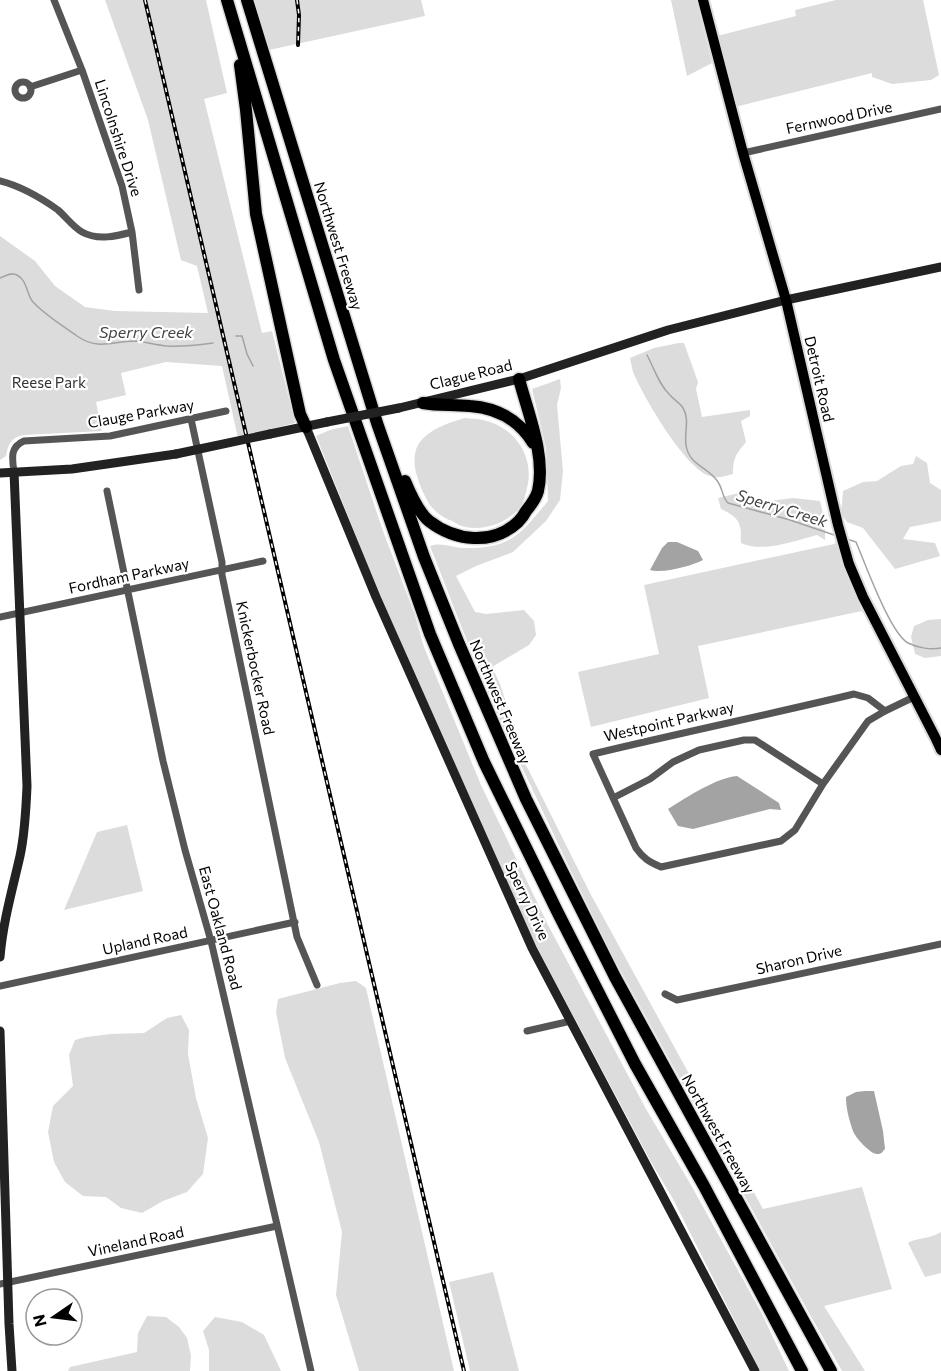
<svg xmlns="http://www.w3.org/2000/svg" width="941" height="1371" font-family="Commissioner,sans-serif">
	<rect width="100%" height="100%" fill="#fff"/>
	<path fill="#dcdcdc" d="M 105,0 L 206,0 L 227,93 L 204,99 L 262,333 L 272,331 L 295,423 L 238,438 L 222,366 L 166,362 L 121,373 L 126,395 L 96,402 L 102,431 L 23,435 C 11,438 8,444 6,456 L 0,460 L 0,236 L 35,261 L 55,286 L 85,307 L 115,311 L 208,313 L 197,266 L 181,260 L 148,120 Z
		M 254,0 L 421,0 L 425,16 L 269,50 Z
		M 671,0 L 696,0 L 712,63 L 687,76 Z
		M 836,0 L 923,0 L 939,75 L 931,80 L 892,84 L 872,77 L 872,73 L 731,108 L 713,37 L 796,16 L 795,10 Z
		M 679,343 L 684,343 L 698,382 L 696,389 L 702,417 L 750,410 L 750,416 L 741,421 L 746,442 C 736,454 733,458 733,474 C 725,476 718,479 710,476 C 685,469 643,396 633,372 C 632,368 631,363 630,358 L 654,348 Z
		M 560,379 L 561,388 L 557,405 L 563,471 L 560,500 L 546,521 L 513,552 L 476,566 L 456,576 L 475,612 L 486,614 L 524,610 L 534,621 L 536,635 L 529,645 L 492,667 L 500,684 L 513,724 L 503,727 L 528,769 L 590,893 L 763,1209 L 862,1187 L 892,1289 L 824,1306 L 865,1371 L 842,1371 L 809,1313 L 614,959 L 569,867 L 503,727 L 461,626 L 430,546 C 441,542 451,547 462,548 C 510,549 519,536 548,501 L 546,448 L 532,389 Z
		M 465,418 C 471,419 477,418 483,420 C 515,427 535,457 527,488 C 525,496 524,503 519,509 C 506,523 484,531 465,527 C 460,526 456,523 452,521 C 444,518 435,512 430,505 C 424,496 420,486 417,476 C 414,467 413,454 418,445 C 428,429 448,423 465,418 Z
		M 348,426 L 383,531 L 415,615 L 424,647 L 481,785 L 548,925 L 646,1109 L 691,1185 L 761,1312 L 789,1371 L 760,1371 L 673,1199 L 651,1162 L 532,938 L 381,599 L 316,436 L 330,430 Z
		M 916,456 L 927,463 L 930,483 L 941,490 L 941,521 L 910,527 L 903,539 L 935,543 L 940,556 L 895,569 L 863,528 L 847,522 L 841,514 L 843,491 L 863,482 L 877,481 L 901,466 L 913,464 Z
		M 739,493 L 761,502 L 793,498 L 820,501 L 825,521 L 825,540 L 817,535 C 795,541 762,553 741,543 C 740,538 742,532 740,527 C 738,517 729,513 721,509 L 718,498 Z
		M 837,542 L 842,565 L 862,611 L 698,646 L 709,698 L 591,727 L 578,672 L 659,654 L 644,585 L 834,544 Z
		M 941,619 L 941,656 L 925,658 L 915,654 L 911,637 L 914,626 L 928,620 Z
		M 127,825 L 143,891 L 64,910 L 97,832 Z
		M 356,981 L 366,988 L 454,1371 L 359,1371 L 336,1295 L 342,1232 L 319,1142 L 285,1058 L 276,1012 L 278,999 L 340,983 Z
		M 181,1015 L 189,1030 L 188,1054 L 196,1098 L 208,1138 L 203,1174 L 187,1192 L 163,1201 L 142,1213 L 121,1208 L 106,1197 L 83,1196 L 65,1182 L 54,1162 L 48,1132 L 53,1106 L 73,1086 L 69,1055 L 75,1040 L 86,1037 L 111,1034 L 144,1033 L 167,1018 Z
		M 941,1232 L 941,1273 L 925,1277 L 908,1243 C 918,1237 931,1239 941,1232 Z
		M 493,1272 L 519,1371 L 470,1371 L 449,1282 Z
		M 147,1316 L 166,1317 L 179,1327 L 187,1338 L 191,1356 L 190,1371 L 68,1371 L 70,1367 L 137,1352 L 138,1333 Z
		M 215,1317 L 242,1322 L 264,1335 L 281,1371 L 209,1371 L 209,1350 L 203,1331 Z"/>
	<path fill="#a3a3a3" d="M 668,542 L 677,542 L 698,551 L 703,560 C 691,566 663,574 650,570 L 662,548 Z
		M 737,776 L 779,803 L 781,810 L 770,809 L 693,829 L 678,826 L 668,809 C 687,797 716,778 737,776 Z
		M 865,1091 L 874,1091 L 883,1131 L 885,1149 C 882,1152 882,1154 877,1154 C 870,1154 855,1137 853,1131 C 849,1120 846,1108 846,1097 L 856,1092 Z"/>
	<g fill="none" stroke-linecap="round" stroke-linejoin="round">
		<path stroke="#a3a3a3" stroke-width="1.5" d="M 0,278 C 6,276 11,272 17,275 C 28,281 26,294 33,302 C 45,315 63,326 77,336 C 99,351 112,341 135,341 C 146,342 156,345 167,346 C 183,347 198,345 213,343
			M 236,336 L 242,336 L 247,354 L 253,366
			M 647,355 C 654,368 659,385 670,395 C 674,400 680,403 683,408 C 690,419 684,433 686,445 C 689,466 709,467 718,482 C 723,489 722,497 728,503 L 790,520 L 837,536
			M 847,539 L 856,542 C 865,563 890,633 908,643 C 918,648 931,650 941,648"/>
		<defs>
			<path id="primary" d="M 703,0 L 743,153 L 786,300 L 838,525 L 849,564 L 863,597 L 935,737 L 941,750"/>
			<path id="highway" d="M 227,0 L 334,360 L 430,634 L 484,762 L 558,913 L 635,1064 L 704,1186 L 802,1371
				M 247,0 L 377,423 L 424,557 L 459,644 L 526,799 L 615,977 L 831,1371
				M 240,65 L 246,110 L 256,214 L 300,414 L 306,427
				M 423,403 C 440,406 453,404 470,406 C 498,408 519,420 533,443
				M 405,481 C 410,493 419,513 429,521 C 455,541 492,546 518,522 C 521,519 524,515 526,511 C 531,505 536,498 538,491 C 546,456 528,413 519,379"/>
		</defs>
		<use href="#primary" stroke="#dbdbdb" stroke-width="14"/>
		<use href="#highway" stroke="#dbdbdb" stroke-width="15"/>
		<path stroke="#555" stroke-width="7" d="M 54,0 L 82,70 L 122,186 L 132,232 L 139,290
			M15 90a8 8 0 1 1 16 0a8 8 0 1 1-16 0Z
			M 30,87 L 82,70
			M 743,153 L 941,109
			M 0,181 C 20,186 41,198 58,210 C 66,217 73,227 82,232 C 98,241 117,236 132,232
			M 191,419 L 222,562 L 222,575 L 297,937 L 317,985
			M 14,472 C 12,458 10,447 24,441 L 110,436 L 226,411
			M 107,491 L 163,761 L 185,850 L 211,941 L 311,1371
			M 0,617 L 263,561
			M 885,711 L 868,698 L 854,694 C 767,715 680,733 593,754 L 636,848 C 643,858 649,862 661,867 L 781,841 L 795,830 L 823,784 L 868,721 L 885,711 L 914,697
			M 613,798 L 650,779 L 673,762 L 699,750 L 744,740 L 755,740 L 823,784
			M 0,986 L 295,922
			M 665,994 L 677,1000 L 941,944
			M 527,1031 L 571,1021
			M 0,1284 L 277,1226"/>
		<path stroke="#222" stroke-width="9" d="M 399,408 L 519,379 L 668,330 L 786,300 L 941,267
			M 306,427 L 376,597 L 532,948 L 755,1371
			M 270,434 L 327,422
			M 0,473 L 72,469 L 176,454
			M 0,957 C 3,922 12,891 20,856 C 25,833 26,810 27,786 L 14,472
			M 0,1031 L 9,1324 L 12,1371"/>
		<use href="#primary" stroke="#000" stroke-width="10"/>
		<use href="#highway" stroke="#000" stroke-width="12"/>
		<defs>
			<path id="rail" d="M 145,0 L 464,1371
				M 297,0 L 299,15 L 298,45"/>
		</defs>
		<use href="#rail" stroke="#000" stroke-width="4"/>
		<use href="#rail" stroke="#fff" stroke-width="1.5" stroke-dasharray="4.5" stroke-linecap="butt"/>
		<path stroke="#222" stroke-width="9" d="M 327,422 L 399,408
			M 176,454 L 270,434"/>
	</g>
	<g text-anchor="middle" stroke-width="4.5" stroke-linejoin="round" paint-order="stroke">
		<g font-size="15" fill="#000" stroke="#fff">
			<text transform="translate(839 118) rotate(-12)" y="5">Fernwood Drive</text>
			<text transform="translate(118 138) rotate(72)" y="5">Lincolnshire Drive</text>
			<text transform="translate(338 246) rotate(73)" y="5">Northwest Freeway</text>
			<text transform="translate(471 375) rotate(-14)" y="5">Clague Road</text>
			<text transform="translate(819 379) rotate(77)" y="5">Detroit Road</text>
			<text transform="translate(141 414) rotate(-10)" y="5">Clauge Parkway</text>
			<text transform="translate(129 576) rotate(-12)" y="5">Fordham Parkway</text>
			<text transform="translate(255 668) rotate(78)" y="5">Knickerbocker Road</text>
			<text transform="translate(500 702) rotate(67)" y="5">Northwest Freeway</text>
			<text transform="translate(669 722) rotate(-13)" y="5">Westpoint Parkway</text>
			<text transform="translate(527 901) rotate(65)" y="5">Sperry Drive</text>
			<text transform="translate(220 928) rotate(75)" y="5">East Oakland Road</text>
			<text transform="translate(145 941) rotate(-12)" y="5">Upland Road</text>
			<text transform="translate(799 960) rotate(-13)" y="5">Sharon Drive</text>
			<text transform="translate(718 1134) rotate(61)" y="5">Northwest Freeway</text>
			<text transform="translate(136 1242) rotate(-12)" y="5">Vineland Road</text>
		</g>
		<g font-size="15" fill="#333" stroke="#fff">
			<text x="49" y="388">Reese Park</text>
		</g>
		<g font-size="16" font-style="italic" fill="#444" stroke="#fff">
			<text x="146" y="338">Sperry Creek</text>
			<text transform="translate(782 508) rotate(17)" y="6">Sperry Creek</text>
		</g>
	</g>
	<g transform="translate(54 1317) rotate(256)"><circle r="28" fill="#ffffff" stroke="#999999" stroke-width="1.5"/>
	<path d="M0-4.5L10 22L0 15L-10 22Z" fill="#000000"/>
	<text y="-9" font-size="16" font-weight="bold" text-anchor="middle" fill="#000000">N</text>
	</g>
</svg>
